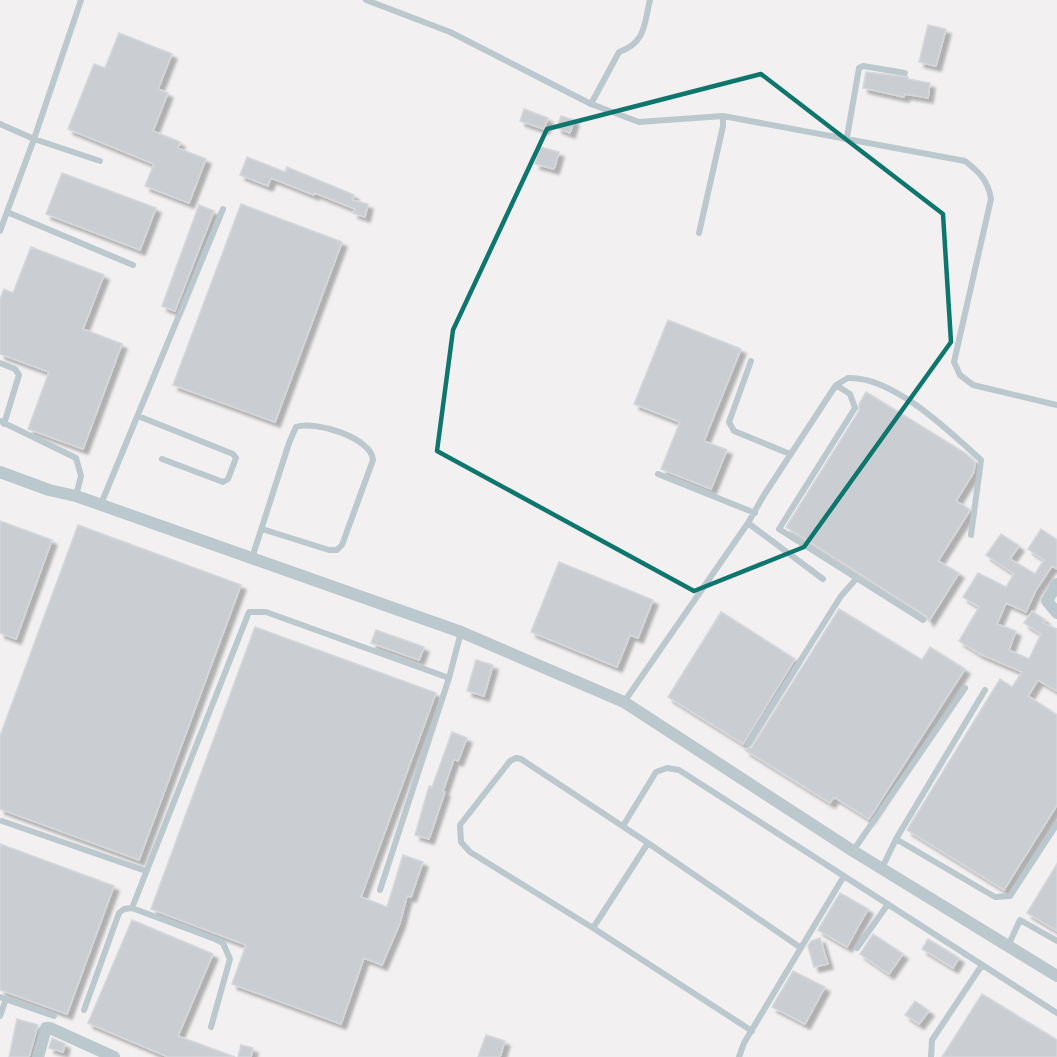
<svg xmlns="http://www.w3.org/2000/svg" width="1057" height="1057" font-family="'Varela Round',sans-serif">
	<defs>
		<filter id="shadow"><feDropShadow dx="5" dy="5" stdDeviation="1.5" flood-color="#0004"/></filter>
	</defs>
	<rect width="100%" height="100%" fill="#f2f0f0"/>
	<path fill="#caced2" stroke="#d4d7db" stroke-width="1.5" filter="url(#shadow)" d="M 928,25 L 946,29 L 936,66 L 919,62 Z
		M 119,33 L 172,54 L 158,89 L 168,93 L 153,131 L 180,142 L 178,148 L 206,159 L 189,203 L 145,186 L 154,164 L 68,129 L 94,64 L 105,68 Z
		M 866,72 L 908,77 L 908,79 L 930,83 L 928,98 L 905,94 L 904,97 L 863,88 Z
		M 524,109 L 548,118 L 544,129 L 520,121 Z
		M 561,116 L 574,120 L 570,133 L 557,128 Z
		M 540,147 L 559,152 L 554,169 L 535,164 Z
		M 247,157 L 285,172 L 287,167 L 354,195 L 352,200 L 368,204 L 365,217 L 353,213 L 355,209 L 315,193 L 314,195 L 271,178 L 268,186 L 240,175 Z
		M 62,173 L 156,208 L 140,250 L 46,214 Z
		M 241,204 L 342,242 L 275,422 L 173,385 Z
		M 199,205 L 214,211 L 175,311 L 162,306 Z
		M 31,247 L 104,275 L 83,329 L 122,344 L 83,449 L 28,429 L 49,372 L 0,354 L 0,299 L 4,289 L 13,293 Z
		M 668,320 L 741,349 L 704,441 L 727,450 L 711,489 L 661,469 L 680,422 L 634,404 Z
		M 866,392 L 965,453 L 975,462 L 974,472 L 956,501 L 969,509 L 969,512 L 938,561 L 959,573 L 929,621 L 926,616 L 786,527 L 859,411 L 859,404 Z
		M 0,521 L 52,540 L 16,639 L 0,633 Z
		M 78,525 L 241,585 L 139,860 L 0,809 L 0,736 Z
		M 1041,529 L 1057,540 L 1057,569 L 1052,566 L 1036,590 L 1026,612 L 1006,603 L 997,624 L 1016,631 L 1009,650 L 1029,659 L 1041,634 L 1024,623 L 1032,611 L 1045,620 L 1043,623 L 1057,629 L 1057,691 L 1038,680 L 1028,696 L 1057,715 L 1057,805 L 1004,890 L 907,830 L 1000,679 L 1012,687 L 1022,672 L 980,654 L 959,641 L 979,607 L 963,597 L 978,573 L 1006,587 L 1014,574 L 986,555 L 1001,534 L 1019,546 L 1010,559 L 1035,574 L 1044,560 L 1028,549 Z
		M 559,562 L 653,600 L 638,638 L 630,635 L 617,667 L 531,632 Z
		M 839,609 L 922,660 L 930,647 L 965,669 L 869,819 L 834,797 L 830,803 L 745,750 L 752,747 Z
		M 721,612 L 795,659 L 743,744 L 668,697 Z
		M 255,627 L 436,693 L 361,897 L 387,907 L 403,855 L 423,862 L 411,897 L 407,896 L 400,923 L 382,965 L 364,958 L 341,1024 L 232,984 L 246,945 L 151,909 Z
		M 376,630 L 424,647 L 419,660 L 371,643 Z
		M 476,660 L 493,665 L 484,696 L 467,691 Z
		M 452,732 L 467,738 L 458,761 L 454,759 L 443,791 L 445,792 L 429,839 L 415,835 L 429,786 L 432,787 Z
		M 0,844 L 114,886 L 67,1014 L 0,990 Z
		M 1057,864 L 1057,931 L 1027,913 Z
		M 840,893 L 868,909 L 847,947 L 818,930 Z
		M 132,920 L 213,954 L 178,1036 L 235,1057 L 168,1057 L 88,1023 Z
		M 873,934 L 903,954 L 889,974 L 860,954 Z
		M 820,938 L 828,964 L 814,967 L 808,946 L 811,941 Z
		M 928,939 L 959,958 L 953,968 L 922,949 Z
		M 793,971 L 825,987 L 805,1024 L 772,1007 Z
		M 982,994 L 1057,1040 L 1057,1057 L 942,1057 Z
		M 915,1001 L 929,1011 L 919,1024 L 905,1015 Z
		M 17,1019 L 38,1025 L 29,1057 L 9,1057 Z
		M 486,1035 L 505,1041 L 500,1057 L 478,1057 Z
		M 52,1038 L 65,1044 L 63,1052 L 49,1048 Z
		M 241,1045 L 253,1048 L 251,1057 L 238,1057 Z"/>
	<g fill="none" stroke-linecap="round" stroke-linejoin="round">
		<path stroke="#bbc8cd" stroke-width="6" d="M 366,0 L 450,32 L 591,104 L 639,122 L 723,116 L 965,161 C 979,172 988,180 991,199 L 954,362 L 960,375 L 973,385 L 1057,405
			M 591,104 L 619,52 C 646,43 644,24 650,0
			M 0,124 L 34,139 L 100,161
			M 847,137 L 859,68 L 863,66 L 905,73
			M 7,212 L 133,265
			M 0,231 L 34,139 L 81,0
			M 699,233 L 723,126 L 723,116
			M 751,361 L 729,422 L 734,431 L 790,454
			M 0,363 L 15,369 L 19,375 L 4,424
			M 836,385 L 850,394 L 855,408 L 779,529 L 923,620
			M 138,416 L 233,454 L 236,458 L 228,479 L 223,482 L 162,459
			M 0,421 L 76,458 L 81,476 L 76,496
			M 658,474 L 755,513
			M 101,504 L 223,209
			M 748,523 L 823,579
			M 252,558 L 289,443 L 296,427 C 315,420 372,438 373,460 L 342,545 L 337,550 L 329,550 L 262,529
			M 624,702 L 748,523 L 764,495 L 836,385 L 848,378 C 893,376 950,432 981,460 L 971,535
			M 748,744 L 841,596 L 856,579
			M 516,758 L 521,759 L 648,843 L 593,928 L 470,852 L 461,842 L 460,825 L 510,761 Z
			M 2,821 L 146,871
			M 623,826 L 656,772 L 667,768 L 679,770 L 1057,1013
			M 896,839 L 985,690
			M 648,843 L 801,948
			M 853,851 L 965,688
			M 882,868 L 896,839 L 995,897 L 1010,896 L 1057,824
			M 380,890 L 449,678 L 461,632
			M 132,908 L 249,612 L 266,612 L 449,678
			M 593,928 L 752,1031
			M 1008,946 L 1020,920 L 1057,941
			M 857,948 L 888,904
			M 0,997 L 54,1016
			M 84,1010 L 119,913 L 124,909 L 132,908 L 215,939 L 223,943 L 230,959 L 211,1027
			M 0,1016 L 6,999
			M 739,1057 L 744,1043 L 844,876
			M 931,1057 L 932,1040 L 982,965"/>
		<path stroke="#bbc8cd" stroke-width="12" d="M 0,472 L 49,490 L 76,496 L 461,632 L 624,702 L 853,851 L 1057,976
			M 1057,584 L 1047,601 L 1057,613
			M 38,1057 L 46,1028 L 50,1028 L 114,1057"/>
	</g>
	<path fill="none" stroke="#0f766e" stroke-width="4.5" stroke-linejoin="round" d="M 761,74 L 943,214 L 951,342 L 804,547 L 694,591 L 437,451 L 453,330 L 547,129 Z"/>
</svg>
